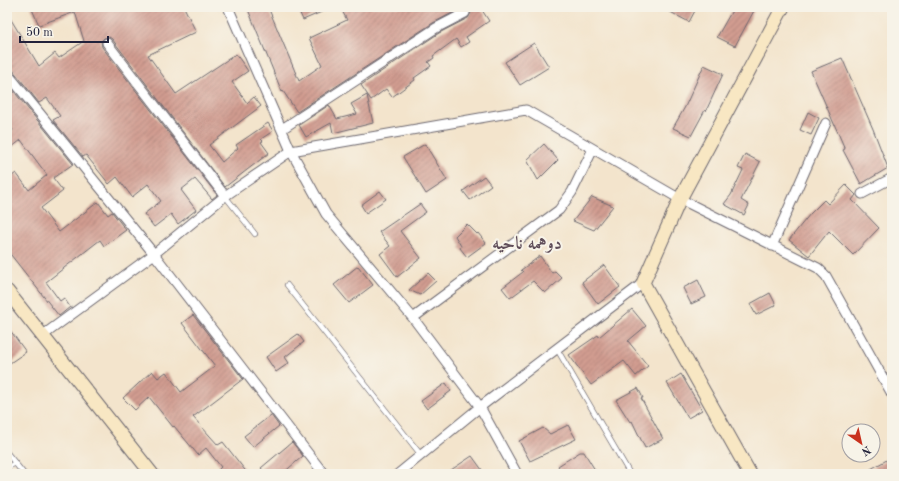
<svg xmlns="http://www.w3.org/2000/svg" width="899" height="481" font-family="'Old Standard TT',Amiri,serif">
	<defs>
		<pattern id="building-hatch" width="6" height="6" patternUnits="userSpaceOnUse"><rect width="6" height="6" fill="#d19c90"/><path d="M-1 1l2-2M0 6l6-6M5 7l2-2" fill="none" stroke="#a97f77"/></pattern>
	</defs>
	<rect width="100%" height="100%" fill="#f7f3e8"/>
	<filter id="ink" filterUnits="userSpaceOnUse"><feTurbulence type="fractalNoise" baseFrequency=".025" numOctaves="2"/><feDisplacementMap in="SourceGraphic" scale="8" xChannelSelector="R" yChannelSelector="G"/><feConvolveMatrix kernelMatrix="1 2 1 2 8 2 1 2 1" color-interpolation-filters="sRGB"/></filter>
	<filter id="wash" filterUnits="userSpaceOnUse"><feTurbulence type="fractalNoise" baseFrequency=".012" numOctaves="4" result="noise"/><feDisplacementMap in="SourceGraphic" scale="16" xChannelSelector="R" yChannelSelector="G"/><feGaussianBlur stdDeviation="0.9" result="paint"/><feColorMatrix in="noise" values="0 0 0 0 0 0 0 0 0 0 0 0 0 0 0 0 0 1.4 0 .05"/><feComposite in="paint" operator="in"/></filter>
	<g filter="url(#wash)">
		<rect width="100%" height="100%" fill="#f3e4cc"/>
		<g id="blocks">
			<path fill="url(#building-hatch)" d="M 31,7 L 184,7 L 196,32 L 148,55 L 176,94 L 236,54 L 248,71 L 232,82 L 247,103 L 254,97 L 261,106 L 209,145 L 222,162 L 238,148 L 236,145 L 268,123 L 273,131 L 261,139 L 263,141 L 261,142 L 269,153 L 225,187 L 112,39 L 109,37 L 104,38 L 101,41 L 102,47 L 217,195 L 212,199 L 195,179 L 181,190 L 196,210 L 178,224 L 171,214 L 154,227 L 144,214 L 161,201 L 148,184 L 132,197 L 117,177 L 109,184 L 86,155 L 83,157 L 53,120 L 60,116 L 47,98 L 39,103 L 12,69 L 7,67 L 7,47 L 11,45 L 7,38 L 7,13 L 39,66 L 55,53 L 59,58 L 84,41 L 75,12 L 39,25 Z
				M 247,7 L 268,7 L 299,81 L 322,65 L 309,38 L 347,20 L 340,7 L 480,7 L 489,21 L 466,37 L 469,42 L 461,47 L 456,39 L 433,56 L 434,58 L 428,62 L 431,66 L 414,78 L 415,80 L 392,97 L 386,89 L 371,100 L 361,85 L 439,33 L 468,18 L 471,13 L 469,8 L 462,8 L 433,23 L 297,112 L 283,91 L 282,92 Z
				M 297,7 L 333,7 L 303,20 Z
				M 661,7 L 697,7 L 689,22 Z
				M 734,7 L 756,7 L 735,46 L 717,37 Z
				M 534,43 L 549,67 L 520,85 L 505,62 Z
				M 842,58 L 873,129 L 888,168 L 861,184 L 843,150 L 845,149 L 811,71 Z
				M 704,65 L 723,74 L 706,111 L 705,110 L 691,136 L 673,128 L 685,107 Z
				M 7,83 L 73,164 L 53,178 L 63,191 L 41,208 L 59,232 L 98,202 L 108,215 L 112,212 L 126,230 L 104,246 L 100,240 L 46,282 L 60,301 L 64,298 L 70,307 L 59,316 L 7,250 L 7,180 L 16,173 L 29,190 L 47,175 L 21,140 L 7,151 L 7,135 L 13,130 L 7,122 Z
				M 367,95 L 373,123 L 333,133 L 331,123 L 306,137 L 299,125 L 329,105 L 337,119 L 357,114 L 351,104 Z
				M 808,112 L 819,118 L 811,135 L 800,130 Z
				M 425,144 L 447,180 L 426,194 L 403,157 Z
				M 544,144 L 558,160 L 538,180 L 527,160 Z
				M 745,154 L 760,162 L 741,200 L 749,205 L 744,215 L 724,204 L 731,195 L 743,170 L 738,168 Z
				M 484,176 L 491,185 L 470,200 L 463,191 Z
				M 846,185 L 856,195 L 852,200 L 879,228 L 853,255 L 829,231 L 809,256 L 789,240 L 810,214 L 824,200 L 828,204 Z
				M 380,191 L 386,199 L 366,213 L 361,205 Z
				M 592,197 L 613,206 L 594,230 L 573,221 Z
				M 420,204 L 426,212 L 400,231 L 421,258 L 397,277 L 380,254 L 390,246 L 379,232 Z
				M 467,224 L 477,234 L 478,233 L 486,243 L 467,257 L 460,248 L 461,246 L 455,236 Z
				M 540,256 L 552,273 L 555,271 L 562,278 L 545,293 L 533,281 L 510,298 L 502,288 L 523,272 L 521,270 Z
				M 604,265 L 620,287 L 598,304 L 582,282 Z
				M 358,266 L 373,285 L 349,303 L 334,285 Z
				M 428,273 L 436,281 L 420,295 L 409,290 Z
				M 698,280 L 706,297 L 691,304 L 683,288 Z
				M 770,293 L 776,305 L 756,315 L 750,304 Z
				M 632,309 L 646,326 L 628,341 L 648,366 L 636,376 L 624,361 L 591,385 L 569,355 L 598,335 L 599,337 Z
				M 193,315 L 243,379 L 193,417 L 218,445 L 223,442 L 248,474 L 214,474 L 221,467 L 206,448 L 198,455 L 174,426 L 173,427 L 149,397 L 135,410 L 123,398 L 152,371 L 158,378 L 166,372 L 181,392 L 215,366 L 182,323 Z
				M 7,326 L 26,352 L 7,365 Z
				M 298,334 L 304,342 L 285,357 L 289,363 L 276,372 L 266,357 Z
				M 681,374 L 702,410 L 688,418 L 667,383 Z
				M 446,383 L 451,391 L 427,409 L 421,401 Z
				M 638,388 L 643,398 L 641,398 L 663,439 L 645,448 L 632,421 L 630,422 L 616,400 Z
				M 271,415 L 279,426 L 253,447 L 244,436 Z
				M 568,425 L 576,439 L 530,461 L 519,441 L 543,428 L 550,434 Z
				M 292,442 L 303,456 L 282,474 L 266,474 L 261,468 Z
				M 580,452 L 584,452 L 595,470 L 588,474 L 563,474 L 558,466 Z
				M 472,456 L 485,474 L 445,474 Z
				M 892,457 L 892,474 L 862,474 Z"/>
		</g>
	</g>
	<g filter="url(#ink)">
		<use href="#blocks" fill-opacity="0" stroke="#6b666e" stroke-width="1"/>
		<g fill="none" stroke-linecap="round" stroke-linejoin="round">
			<defs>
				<path id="lane" d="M 225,196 L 255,234
					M 287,285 L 421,455
					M 557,349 L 630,474
					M 7,453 L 24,474
					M 7,468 L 15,463"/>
				<path id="street" d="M 228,7 L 291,151 L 326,214 L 413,318 L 480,407 L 517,474
					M 107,43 L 225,196
					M 7,73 L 154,254 L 324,474
					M 282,129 L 436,28 L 465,13
					M 862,194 L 892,178
					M 772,246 L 826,123
					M 413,318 L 559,210 L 572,192 L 593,149
					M 42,336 L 154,254 L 225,196 L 291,151 L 526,110 L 680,199 L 818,268 L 826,276 L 892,394
					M 398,474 L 480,407 L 643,283"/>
				<path id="secondary" d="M 7,291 L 152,474
					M 750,474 L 643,283 L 680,199 L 783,7"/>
			</defs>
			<use href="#lane" stroke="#6b666e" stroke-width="6"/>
			<use href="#street" stroke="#6b666e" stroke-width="11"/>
			<use href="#secondary" stroke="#6b666e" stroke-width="15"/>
			<use href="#lane" stroke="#fff" stroke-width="4.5"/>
			<use href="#street" stroke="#fff" stroke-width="9"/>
			<use href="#secondary" stroke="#f8e7c3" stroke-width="13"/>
		</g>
	</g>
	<g text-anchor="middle" stroke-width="4" stroke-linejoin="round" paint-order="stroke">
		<g font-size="18" font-weight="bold" fill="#5f4d59" stroke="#f7f3e8">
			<text x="527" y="249">دوهمه ناحیه</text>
		</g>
	</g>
	<rect width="899" height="481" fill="none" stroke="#f7f3e8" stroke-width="24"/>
	<g transform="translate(861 443) rotate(146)"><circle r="19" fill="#f7f3e8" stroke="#a29fa3"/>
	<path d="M0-3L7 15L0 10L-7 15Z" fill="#c8321e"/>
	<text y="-6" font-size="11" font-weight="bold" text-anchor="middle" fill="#22223b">N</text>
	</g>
	<path d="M20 36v6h88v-6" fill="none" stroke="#22223b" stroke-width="2"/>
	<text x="26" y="36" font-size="12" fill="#22223b" stroke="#f7f3e8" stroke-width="3" paint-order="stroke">50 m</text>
</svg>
